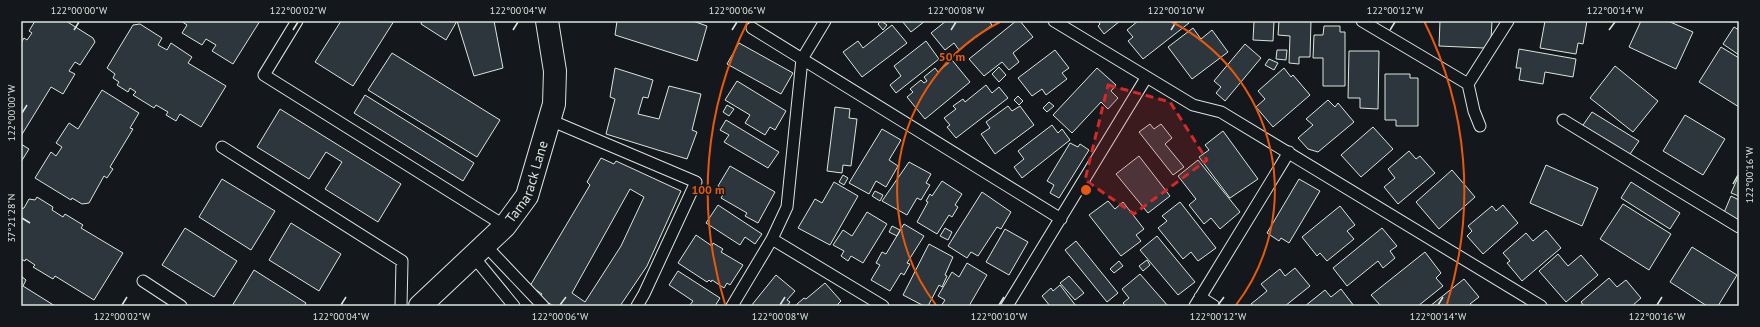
<svg xmlns="http://www.w3.org/2000/svg" width="1760" height="327" font-family="'PT Sans',sans-serif">
	<rect width="100%" height="100%" fill="#14181c"/>
	<path fill="#2c363c" stroke="#d8e6dc" fill-rule="evenodd" d="M 35,21 L 66,21 L 93,38 L 95,42 L 80,65 L 75,62 L 69,71 L 75,74 L 63,94 L 51,87 L 21,136 L 21,43 L 24,38 L 27,40 L 32,33 L 29,31 Z
		M 181,21 L 260,21 L 233,64 L 212,51 L 216,45 L 206,39 L 202,45 L 182,33 L 187,25 Z
		M 341,21 L 394,21 L 353,86 L 315,62 Z
		M 422,21 L 457,21 L 446,40 L 421,24 Z
		M 457,21 L 494,21 L 503,68 L 474,76 Z
		M 617,21 L 693,21 L 707,26 L 697,61 L 615,35 Z
		M 881,21 L 887,25 L 883,30 L 878,24 Z
		M 902,21 L 925,21 L 911,32 Z
		M 946,21 L 989,21 L 992,25 L 959,50 L 954,43 L 945,50 L 931,33 Z
		M 1016,21 L 1020,21 L 1033,37 L 1013,53 L 1019,62 L 1009,70 L 1002,62 L 984,76 L 969,59 Z
		M 1098,21 L 1120,21 L 1104,34 L 1098,26 L 1100,24 Z
		M 1138,21 L 1188,21 L 1189,23 L 1143,59 L 1128,41 L 1133,37 L 1127,30 Z
		M 1254,21 L 1274,21 L 1273,41 L 1253,40 Z
		M 1279,21 L 1311,21 L 1310,57 L 1299,57 L 1299,64 L 1289,63 L 1290,36 L 1278,35 Z
		M 1440,21 L 1492,21 L 1491,40 L 1484,48 L 1439,46 Z
		M 1545,21 L 1587,21 L 1583,44 L 1578,43 L 1576,54 L 1540,48 Z
		M 1641,21 L 1668,21 L 1693,32 L 1676,69 L 1629,47 Z
		M 140,24 L 162,38 L 158,45 L 167,50 L 171,43 L 192,57 L 188,63 L 226,86 L 201,127 L 180,114 L 176,121 L 166,115 L 168,112 L 156,105 L 154,108 L 133,95 L 136,92 L 130,88 L 128,92 L 117,85 L 119,82 L 113,78 L 115,74 L 107,68 L 133,25 Z
		M 892,25 L 907,43 L 862,77 L 843,52 L 858,41 L 863,48 Z
		M 1324,26 L 1340,26 L 1340,32 L 1345,32 L 1345,86 L 1323,86 L 1323,58 L 1313,58 L 1314,35 L 1323,35 Z
		M 1734,27 L 1739,30 L 1739,55 L 1723,44 Z
		M 1193,28 L 1201,39 L 1212,30 L 1228,52 L 1192,79 L 1168,47 Z
		M 926,41 L 939,59 L 896,93 L 890,85 L 901,76 L 894,66 Z
		M 739,43 L 793,73 L 781,94 L 727,64 Z
		M 1245,44 L 1261,58 L 1225,101 L 1216,93 L 1221,87 L 1214,81 Z
		M 1721,47 L 1739,58 L 1739,107 L 1699,82 Z
		M 1519,49 L 1576,59 L 1573,77 L 1545,72 L 1543,84 L 1519,80 L 1521,68 L 1516,68 Z
		M 1055,50 L 1069,68 L 1062,73 L 1067,79 L 1046,95 L 1042,89 L 1032,96 L 1018,78 Z
		M 1277,50 L 1287,50 L 1286,60 L 1276,59 Z
		M 1349,51 L 1379,51 L 1378,109 L 1360,108 L 1360,98 L 1348,98 Z
		M 392,53 L 500,120 L 477,157 L 368,90 Z
		M 1269,59 L 1278,63 L 1274,70 L 1265,65 Z
		M 952,60 L 970,82 L 925,119 L 907,97 L 913,92 L 910,89 L 921,80 L 924,83 L 927,81 L 924,77 L 935,68 L 938,72 Z
		M 1615,66 L 1658,101 L 1633,132 L 1590,98 Z
		M 999,67 L 1006,75 L 999,82 L 992,74 Z
		M 615,68 L 653,80 L 648,98 L 643,97 L 638,114 L 659,119 L 669,86 L 701,94 L 692,130 L 697,132 L 687,159 L 606,134 L 615,99 L 610,97 Z
		M 1097,68 L 1116,85 L 1111,91 L 1118,98 L 1108,109 L 1101,102 L 1072,133 L 1053,115 Z
		M 1284,68 L 1291,77 L 1293,75 L 1310,95 L 1273,127 L 1256,107 L 1265,99 L 1258,91 Z
		M 1385,74 L 1410,74 L 1410,78 L 1418,78 L 1418,126 L 1396,126 L 1396,120 L 1385,120 Z
		M 737,81 L 786,111 L 775,130 L 770,127 L 765,135 L 745,123 L 750,115 L 725,100 Z
		M 986,85 L 992,93 L 999,87 L 1008,98 L 956,138 L 947,127 L 950,125 L 944,118 L 956,109 L 953,106 L 963,99 L 965,102 Z
		M 102,90 L 139,113 L 130,128 L 133,129 L 110,167 L 113,169 L 107,178 L 104,176 L 89,203 L 82,204 L 72,198 L 71,200 L 35,178 L 51,152 L 56,156 L 62,147 L 56,143 L 69,123 L 78,129 Z
		M 365,95 L 474,163 L 463,181 L 354,113 Z
		M 1018,96 L 1023,101 L 1019,105 L 1014,100 Z
		M 1328,100 L 1335,107 L 1338,103 L 1354,122 L 1318,152 L 1308,149 L 1298,138 L 1313,125 L 1306,119 Z
		M 1049,102 L 1054,106 L 1047,112 L 1043,108 Z
		M 727,105 L 734,109 L 729,116 L 723,112 Z
		M 1008,106 L 1012,111 L 1020,106 L 1034,125 L 995,154 L 981,134 L 990,128 L 986,122 Z
		M 835,107 L 850,109 L 849,118 L 857,119 L 851,166 L 843,165 L 842,173 L 827,171 Z
		M 280,109 L 401,184 L 378,222 L 325,189 L 342,162 L 326,152 L 309,179 L 257,147 Z
		M 1592,112 L 1639,141 L 1628,157 L 1581,128 Z
		M 1685,115 L 1725,139 L 1703,175 L 1663,151 Z
		M 726,120 L 779,152 L 768,168 L 724,142 L 729,135 L 720,130 Z
		M 1150,124 L 1154,129 L 1161,124 L 1172,138 L 1165,144 L 1184,167 L 1173,175 L 1139,132 Z
		M 1052,125 L 1058,133 L 1062,129 L 1070,140 L 1022,178 L 1014,167 L 1024,159 L 1018,151 Z
		M 1373,127 L 1393,149 L 1361,177 L 1341,155 Z
		M 882,129 L 901,140 L 889,160 L 898,166 L 886,187 L 876,181 L 869,194 L 849,183 Z
		M 1223,131 L 1258,179 L 1230,198 L 1199,157 L 1209,150 L 1205,145 Z
		M 1070,143 L 1078,147 L 1080,144 L 1089,150 L 1059,198 L 1050,193 L 1054,185 L 1047,181 Z
		M 21,144 L 29,149 L 21,162 Z
		M 1409,151 L 1416,159 L 1420,156 L 1435,173 L 1398,204 L 1384,187 L 1395,178 L 1388,169 Z
		M 1139,156 L 1170,196 L 1148,213 L 1116,174 Z
		M 601,158 L 614,164 L 616,161 L 681,191 L 647,266 L 620,306 L 554,306 L 539,298 L 542,294 L 530,286 L 590,185 L 587,182 ZM 630,189 L 644,197 L 621,246 L 585,302 L 572,293 Z
		M 1198,160 L 1240,212 L 1220,229 L 1211,218 L 1204,224 L 1189,205 L 1196,199 L 1178,176 Z
		M 909,162 L 931,174 L 926,183 L 930,185 L 921,200 L 917,198 L 907,215 L 882,201 Z
		M 1546,165 L 1598,188 L 1582,226 L 1530,203 Z
		M 730,166 L 775,192 L 758,223 L 745,216 L 747,213 L 721,198 L 725,191 L 718,186 Z
		M 1452,170 L 1475,197 L 1439,229 L 1416,202 Z
		M 843,175 L 848,178 L 844,185 L 839,182 Z
		M 1739,175 L 1739,196 L 1731,193 Z
		M 222,179 L 275,211 L 251,250 L 199,217 Z
		M 1299,179 L 1320,191 L 1289,243 L 1281,238 L 1279,241 L 1267,233 Z
		M 942,181 L 962,194 L 955,205 L 958,207 L 952,217 L 949,215 L 937,234 L 917,222 L 928,202 L 926,201 L 930,194 L 932,196 Z
		M 834,182 L 858,196 L 830,245 L 798,228 L 815,199 L 822,203 Z
		M 1631,182 L 1680,213 L 1670,229 L 1621,198 Z
		M 875,191 L 883,195 L 880,201 L 872,196 Z
		M 982,192 L 1011,212 L 1001,229 L 997,227 L 978,256 L 971,252 L 967,258 L 948,246 Z
		M 1731,196 L 1739,200 L 1739,222 L 1723,215 Z
		M 37,197 L 53,207 L 52,210 L 63,217 L 65,214 L 83,225 L 81,228 L 123,253 L 94,300 L 55,276 L 53,279 L 33,267 L 35,265 L 26,259 L 25,261 L 21,259 L 21,209 L 24,208 L 29,199 L 35,200 Z
		M 1108,201 L 1115,209 L 1123,202 L 1144,229 L 1136,235 L 1141,241 L 1121,256 L 1089,215 Z
		M 1180,202 L 1216,248 L 1198,261 L 1191,252 L 1183,259 L 1158,228 L 1167,221 L 1162,216 Z
		M 1623,204 L 1671,234 L 1649,270 L 1600,239 Z
		M 718,205 L 762,234 L 755,244 L 745,237 L 740,245 L 706,223 Z
		M 1503,205 L 1518,223 L 1483,254 L 1467,236 L 1472,231 L 1468,226 L 1492,206 L 1496,211 Z
		M 1340,206 L 1355,225 L 1347,231 L 1354,239 L 1327,261 L 1320,253 L 1317,256 L 1302,237 Z
		M 867,212 L 887,224 L 863,263 L 851,256 L 848,261 L 841,256 L 844,251 L 833,245 L 843,230 L 852,236 Z
		M 291,223 L 341,254 L 319,291 L 269,260 Z
		M 904,224 L 924,236 L 907,263 L 910,264 L 904,275 L 901,273 L 890,291 L 871,280 L 880,265 L 876,263 L 882,252 L 886,254 Z
		M 892,226 L 900,230 L 897,236 L 889,232 Z
		M 185,228 L 237,261 L 214,297 L 162,265 Z
		M 945,228 L 952,232 L 948,240 L 940,236 Z
		M 1382,228 L 1397,246 L 1390,251 L 1395,258 L 1383,268 L 1378,261 L 1347,286 L 1333,268 Z
		M 1005,229 L 1028,242 L 1009,275 L 986,262 Z
		M 1546,230 L 1561,248 L 1522,281 L 1507,263 L 1510,261 L 1503,253 L 1526,233 L 1533,241 Z
		M 696,235 L 712,246 L 713,243 L 723,249 L 721,252 L 743,265 L 730,285 L 727,283 L 724,288 L 712,280 L 711,282 L 709,280 L 707,282 L 678,263 Z
		M 1157,236 L 1195,282 L 1178,295 L 1140,250 Z
		M 1076,241 L 1118,293 L 1107,302 L 1065,250 Z
		M 929,244 L 953,257 L 945,275 L 947,276 L 942,287 L 939,285 L 928,306 L 924,306 L 903,295 Z
		M 1692,247 L 1737,275 L 1718,306 L 1707,306 L 1670,282 Z
		M 1425,252 L 1441,273 L 1436,278 L 1443,286 L 1418,306 L 1381,306 L 1371,295 Z
		M 1558,254 L 1568,266 L 1581,255 L 1598,275 L 1566,302 L 1539,271 Z
		M 1147,260 L 1150,265 L 1143,271 L 1139,266 Z
		M 1119,261 L 1123,266 L 1114,273 L 1110,269 Z
		M 967,263 L 987,275 L 969,306 L 941,306 L 945,300 L 938,296 L 952,272 L 959,277 Z
		M 1295,268 L 1310,286 L 1285,306 L 1253,306 L 1251,304 L 1267,291 L 1261,284 L 1280,269 L 1285,276 Z
		M 254,270 L 306,303 L 304,306 L 232,306 Z
		M 678,271 L 720,298 L 715,306 L 689,306 L 693,301 L 669,285 Z
		M 1140,274 L 1168,306 L 1126,306 L 1123,303 L 1129,298 L 1122,289 Z
		M 776,275 L 795,291 L 787,300 L 790,302 L 787,306 L 751,306 Z
		M 21,276 L 26,280 L 23,286 L 55,306 L 21,306 Z
		M 1069,276 L 1084,293 L 1075,300 L 1060,283 Z
		M 1609,278 L 1617,287 L 1626,280 L 1641,298 L 1632,306 L 1584,306 L 1581,302 Z
		M 1464,279 L 1479,297 L 1470,304 L 1472,306 L 1430,306 Z
		M 825,283 L 841,301 L 836,306 L 797,306 L 796,305 L 804,298 L 806,299 Z
		M 1060,285 L 1076,306 L 1050,306 L 1042,296 L 1051,288 L 1053,291 Z
		M 1341,289 L 1354,306 L 1305,306 L 1325,290 L 1331,297 Z"/>
	<g fill="none" stroke-linecap="round" stroke-linejoin="round">
		<defs>
			<path id="service" d="M 297,21 L 264,75 L 505,226
				M 1054,21 L 1193,105 L 1221,112 L 1541,306
				M 1362,21 L 1468,84
				M 752,28 L 1061,219
				M 550,120 L 696,182 L 644,294 L 637,306
				M 1563,120 L 1739,227
				M 1480,126 L 1474,111 L 1468,84 L 1508,21
				M 222,147 L 402,261 L 401,306
				M 772,239 L 883,306
				M 485,245 L 543,306
				M 473,256 L 514,306
				M 143,281 L 181,306
				M 1200,297 L 1214,306
				M 732,306 L 772,239 L 787,207 L 802,59 L 825,21
				M 1007,306 L 1146,78
				M 1195,306 L 1289,152"/>
			<g id="minor">
				<path id="s1" d="M 420,306 L 505,226 L 527,196 L 554,104 L 555,71 L 547,21"/>
			</g>
		</defs>
		<use href="#service" stroke="#d8e6dc" stroke-width="13"/>
		<use href="#minor" stroke="#d8e6dc" stroke-width="24"/>
		<use href="#service" stroke="#14181c" stroke-width="11"/>
		<use href="#minor" stroke="#14181c" stroke-width="22"/>
	</g>
	<path fill="#d62828" fill-opacity="0.2" stroke="#d62828" stroke-width="3" stroke-dasharray="8 5" stroke-linejoin="round" d="M 1108,85 L 1170,102 L 1207,160 L 1134,214 L 1085,180 Z"/>
	<path fill="none" stroke="#d8e6dc" stroke-width="1.5" d="M 74,30 L 79,22M 293,30 L 298,22M 513,30 L 518,22M 732,30 L 737,22M 951,30 L 956,22M 1171,30 L 1176,22M 1390,30 L 1395,22M 1609,30 L 1615,22M 22,113 L 27,105M 1733,184 L 1738,175M 22,218 L 30,223M 122,305 L 127,297M 341,305 L 346,297M 560,305 L 566,297M 780,305 L 785,297M 999,305 L 1004,297M 1218,305 L 1224,297M 1438,305 L 1443,297M 1657,305 L 1662,297"/>
	<g fill="none" stroke="#e8590c" stroke-width="2">
		<path d="M936 305A189 189 0 0 1 1000 22M1172 22A189 189 0 0 1 1236 305"/>
		<path d="M725 304A378 378 0 0 1 748 21M1424 21A378 378 0 0 1 1447 304"/>
	</g>
	<g text-anchor="middle" stroke-width="3" stroke-linejoin="round" paint-order="stroke">
		<g font-size="14" fill="#d8e6dc" stroke="#14181c">
			<text dy="5" stroke="none"><textPath href="#s1" startOffset="167">Tamarack Lane</textPath></text>
		</g>
	</g>
	<circle cx="1086" cy="190" r="6" fill="#e8590c" stroke="#14181c" stroke-width="2"/>
	<g font-size="12" text-anchor="middle" font-weight="bold" fill="#e8590c" stroke="#14181c" stroke-width="3" stroke-linejoin="round" paint-order="stroke">
		<text x="952" y="61">50 m</text>
		<text x="708" y="194">100 m</text>
	</g>
	<rect width="1760" height="327" fill="none" stroke="#14181c" stroke-width="44"/>
	<rect x="22" y="22" width="1716" height="283" fill="none" stroke="#d8e6dc" stroke-width="1.5"/>
	<g font-size="10" text-anchor="middle" fill="#d8e6dc">
		<text x="79" y="14">122°00'00"W</text>
		<text x="298" y="14">122°00'02"W</text>
		<text x="518" y="14">122°00'04"W</text>
		<text x="737" y="14">122°00'06"W</text>
		<text x="956" y="14">122°00'08"W</text>
		<text x="1176" y="14">122°00'10"W</text>
		<text x="1395" y="14">122°00'12"W</text>
		<text x="1615" y="14">122°00'14"W</text>
		<text transform="translate(11 113) rotate(-90)" y="4">122°00'00"W</text>
		<text transform="translate(1749 175) rotate(-90)" y="4">122°00'16"W</text>
		<text transform="translate(11 218) rotate(-90)" y="4">37°21'28"N</text>
		<text x="122" y="320">122°00'02"W</text>
		<text x="341" y="320">122°00'04"W</text>
		<text x="560" y="320">122°00'06"W</text>
		<text x="780" y="320">122°00'08"W</text>
		<text x="999" y="320">122°00'10"W</text>
		<text x="1218" y="320">122°00'12"W</text>
		<text x="1438" y="320">122°00'14"W</text>
		<text x="1657" y="320">122°00'16"W</text>
	</g>
</svg>
